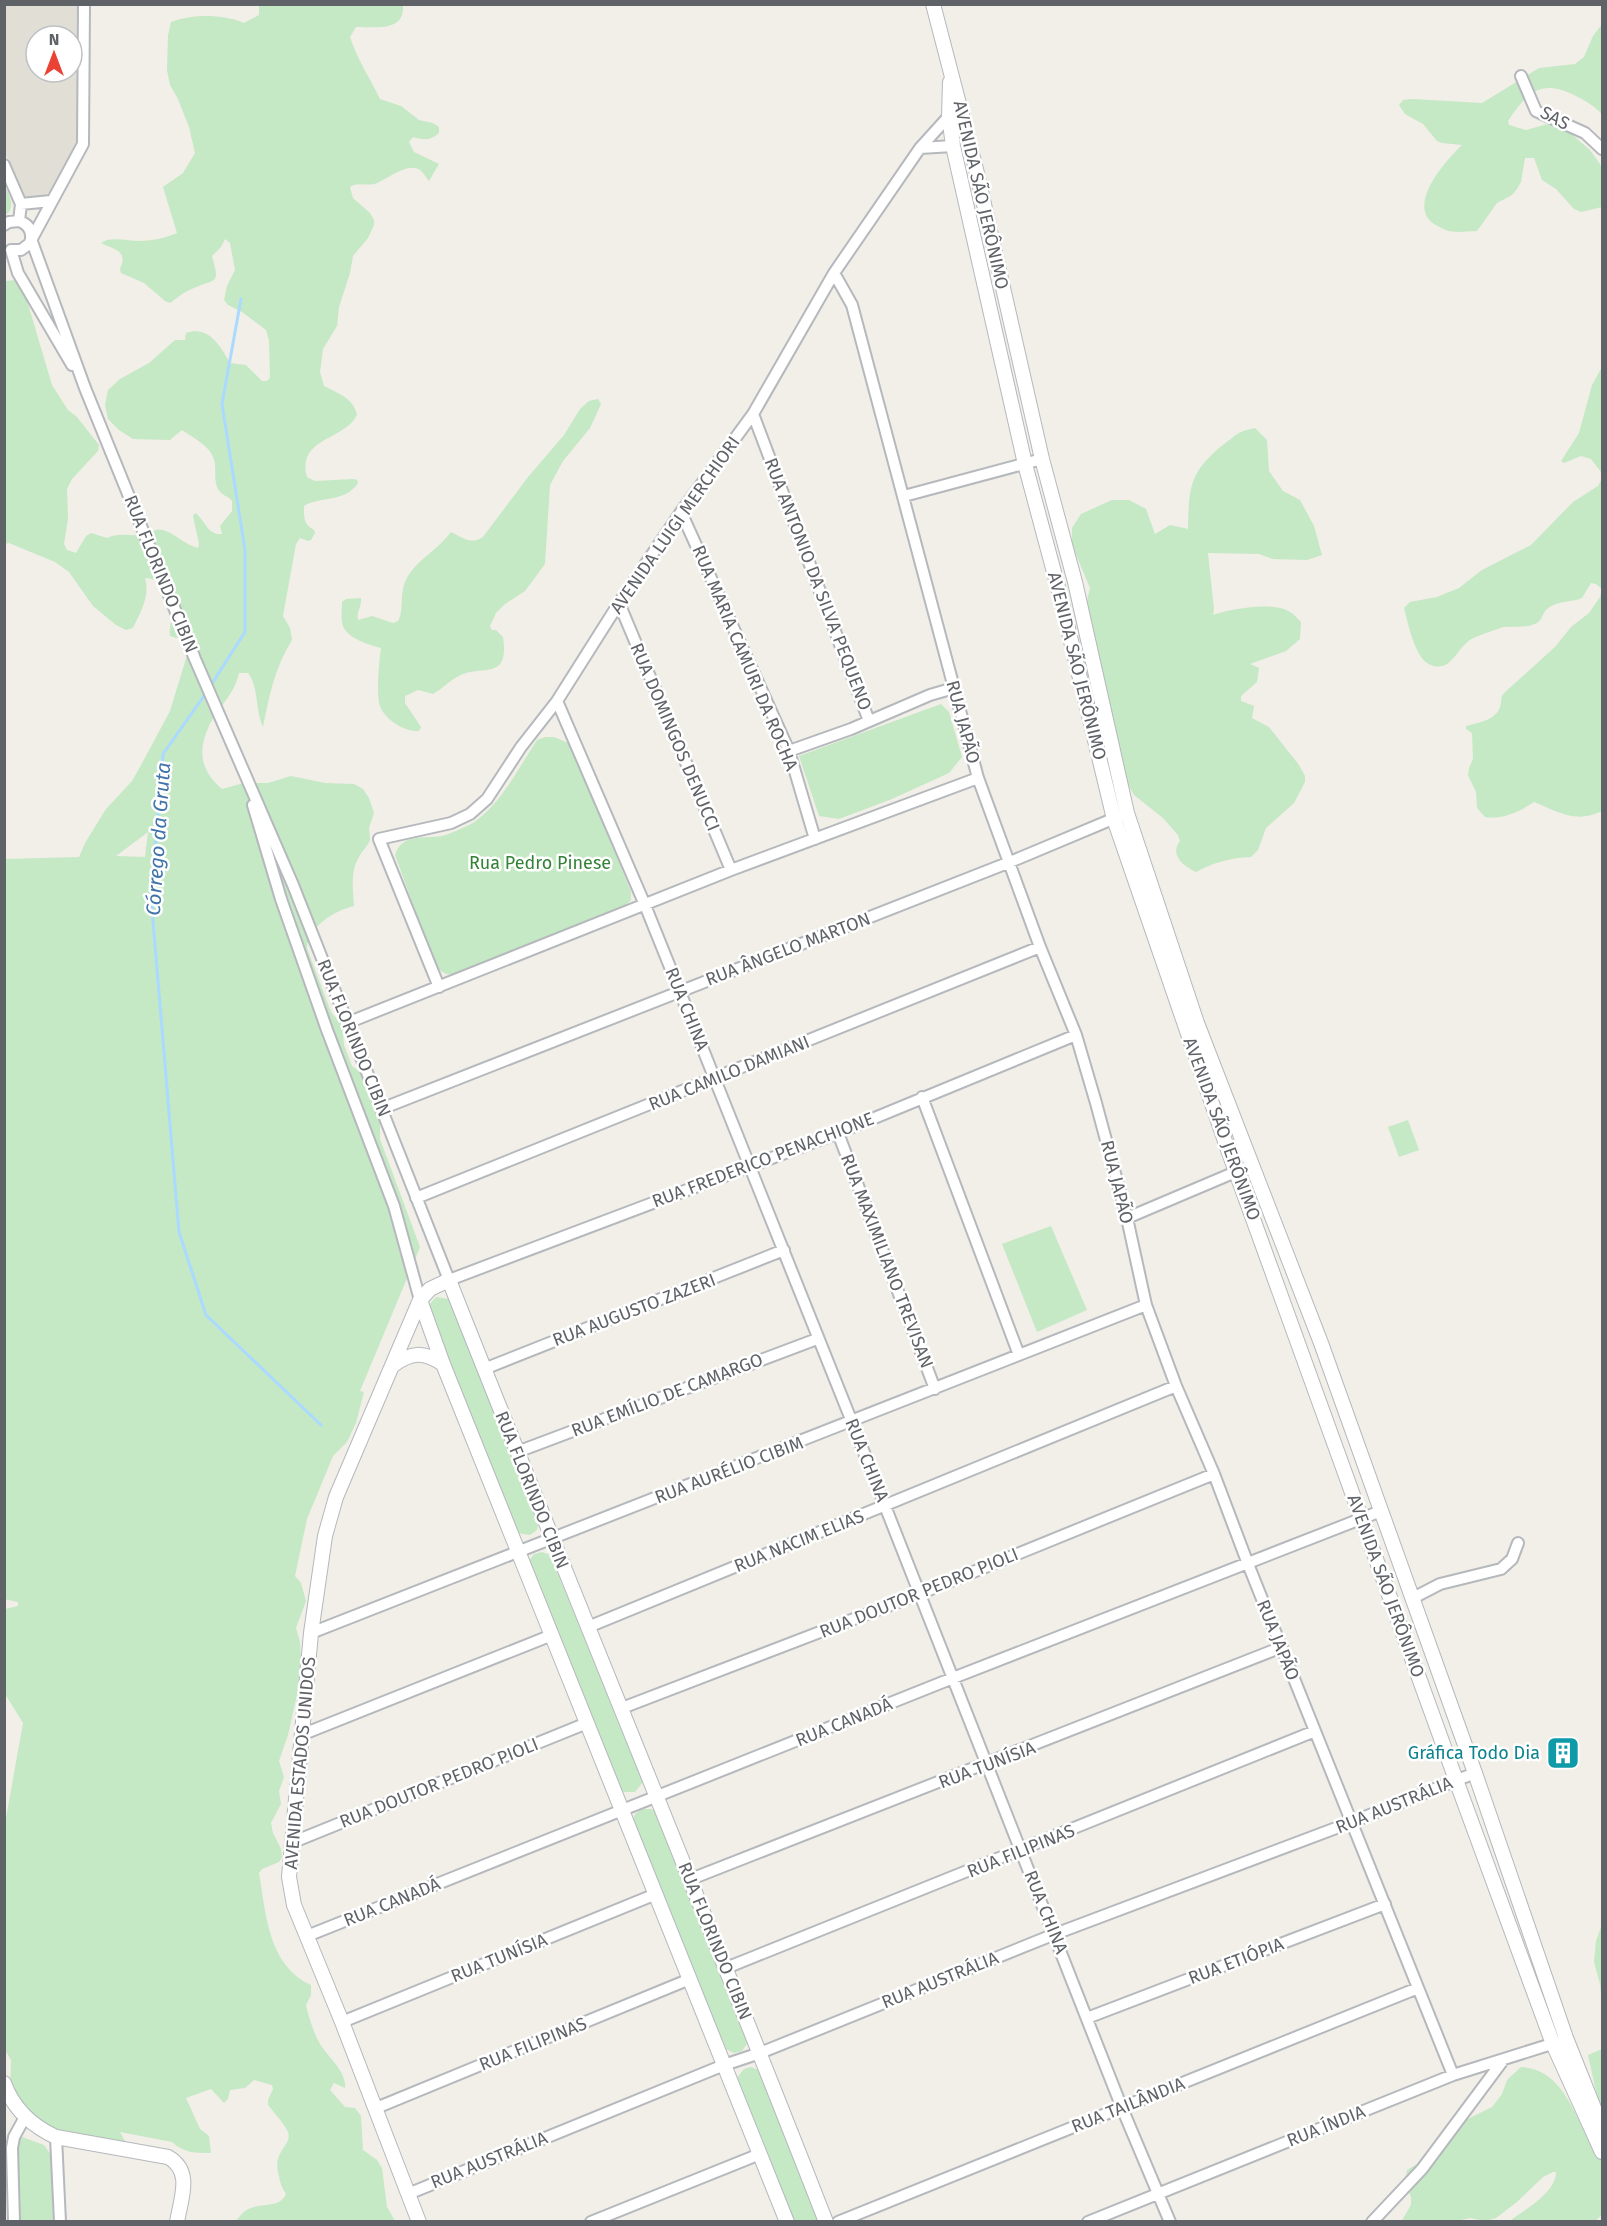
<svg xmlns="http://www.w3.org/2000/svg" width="1607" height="2226" font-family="'Fira Sans',sans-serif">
	<rect width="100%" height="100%" fill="#f1efe8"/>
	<path fill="#e1ded6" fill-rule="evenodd" d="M 4,5 L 77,5 L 77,142 L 51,192 L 35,200 L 23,195 L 5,153 ZM 36,36 L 72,36 L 72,72 L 36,72 Z"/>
	<path fill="#c5e8c5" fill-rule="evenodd" d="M 259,5 L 403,5 C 405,32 376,27 356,27 L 350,37 C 357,59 370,78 380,99 L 401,106 L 419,120 L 433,123 L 439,127 L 439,133 C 430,141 424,140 413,137 L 409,142 L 414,152 L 439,164 L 429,181 C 426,178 424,173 420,170 C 408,161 385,181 374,184 C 366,186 358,182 350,187 L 353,198 L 370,213 L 374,220 L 374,225 L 368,238 L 353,256 L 350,273 L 339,307 L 337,326 L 323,349 L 320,372 L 324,386 C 337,393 354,398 357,415 C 345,440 296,438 307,477 L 315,481 L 354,479 L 357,480 L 358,483 C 345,503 319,496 304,506 C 304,517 303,524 314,530 L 315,533 L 311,540 L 308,541 L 300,538 L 296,544 L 283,616 L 290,628 L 292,640 C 275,667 269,696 263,727 C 255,710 259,687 248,673 L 239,673 C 235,694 218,707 209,726 C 197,752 201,771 222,789 L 244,783 L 268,783 L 291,776 L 325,783 L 354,784 L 363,789 L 369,798 L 374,813 L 369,828 L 370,840 C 367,847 362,851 359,857 C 350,872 353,889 354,906 C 334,911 309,926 307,948 L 331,1012 L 342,1025 L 344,1045 L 352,1066 L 363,1074 L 375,1101 L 380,1121 L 380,1139 L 420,1247 L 360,1391 L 364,1392 L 356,1423 L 347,1442 L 333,1456 L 307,1519 L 295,1576 L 301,1583 L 306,1601 L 296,1628 L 300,1642 L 302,1673 L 288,1735 L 279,1761 L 284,1777 L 279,1791 L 281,1804 L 271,1823 L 273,1833 L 281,1849 L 282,1857 L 279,1862 L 262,1869 L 259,1873 C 266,1914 268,1965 311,1985 L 311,1995 L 306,2005 C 309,2018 313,2031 319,2042 C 327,2057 347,2071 345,2088 L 334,2083 L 330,2090 L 345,2107 L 355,2108 L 361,2116 L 363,2150 L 377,2160 L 382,2168 L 387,2207 L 395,2221 L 236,2221 C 240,2216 244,2210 251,2208 C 263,2203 280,2208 286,2194 C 282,2188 280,2183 279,2176 C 271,2151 293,2146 288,2132 C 284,2123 274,2113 268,2105 L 268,2100 L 273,2089 L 272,2085 L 254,2080 L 245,2088 L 230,2090 L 228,2099 L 224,2103 L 211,2089 L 186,2098 L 200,2129 L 209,2136 L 211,2153 C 196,2153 183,2153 172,2142 L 120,2132 L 126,2143 L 61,2137 L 33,2119 L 10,2093 L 11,2060 L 4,2048 L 4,1829 L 23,1723 L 5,1694 L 5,1609 L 18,1606 L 18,1602 L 4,1599 L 5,859 L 79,857 L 85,843 L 106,809 L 132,781 L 140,767 L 170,711 L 188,652 L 185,634 L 176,638 L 170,636 C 169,626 172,620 172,612 C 174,596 161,578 145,578 C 150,597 141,611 133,628 L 126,630 L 116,625 L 93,606 L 69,572 L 55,562 L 9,543 L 5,544 L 5,281 L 16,280 L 23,287 L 52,385 L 68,410 L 77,417 L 99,445 L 98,451 L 72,479 L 67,489 L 68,519 L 64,544 L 67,550 L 76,553 L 86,536 L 91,533 L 107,538 C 120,531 132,538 145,534 C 153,532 155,528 163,530 C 176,534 185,545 198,548 L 199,544 L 193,516 L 195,513 C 206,520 206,535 222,534 L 220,526 L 232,511 L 232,501 C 228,496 221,495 218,489 C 213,479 217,469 214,460 C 211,446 193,438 182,430 L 170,440 L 133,439 L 119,430 L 108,419 L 105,405 L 108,390 L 120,379 L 149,363 L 175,340 L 185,340 L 186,333 C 209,325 221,347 230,363 L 246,365 L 262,381 L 267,381 L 270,378 L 269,341 L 266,330 L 242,312 L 228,305 L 224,300 L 227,286 L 235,270 L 230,243 L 225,239 L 221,247 L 212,256 C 220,285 217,278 194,288 C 185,291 177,298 170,303 L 165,301 L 144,283 L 121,273 L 120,269 C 128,251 116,250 101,243 C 110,236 127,241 139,241 C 151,241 166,238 177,233 L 163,187 L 183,173 L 195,153 L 189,127 L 178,99 L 170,85 L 167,70 L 168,36 L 171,22 C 193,14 222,14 244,23 L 259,15 ZM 148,832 L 145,857 L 116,856 Z
		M 1602,24 L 1602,114 C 1594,106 1586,101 1576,96 C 1541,78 1527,92 1508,121 L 1509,125 L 1526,130 L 1551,123 L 1569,132 L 1590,150 L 1602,167 L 1602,207 L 1581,212 L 1574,209 L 1556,189 L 1542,180 L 1534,158 L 1525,158 L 1521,182 L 1517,189 L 1512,195 L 1497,203 L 1477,231 C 1468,231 1457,233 1449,231 C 1445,230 1440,227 1436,225 C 1404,207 1446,160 1462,145 L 1442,143 L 1437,141 L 1423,124 L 1405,114 L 1399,105 L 1403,100 L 1412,99 L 1482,103 L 1539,68 L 1575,64 L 1584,57 L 1593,36 Z
		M 4,184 C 9,195 17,208 5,215 Z
		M 1602,367 L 1602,589 L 1596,584 L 1591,583 L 1582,598 C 1571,603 1557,600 1547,609 C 1540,616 1544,621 1532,625 C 1523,628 1513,626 1504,627 C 1500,628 1474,637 1470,640 C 1457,648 1451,673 1431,665 C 1415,660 1408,623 1404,608 L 1410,602 L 1437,597 L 1459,588 L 1482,570 L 1531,545 L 1573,502 L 1598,486 L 1601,480 L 1601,472 L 1591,459 L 1581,456 L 1564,463 L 1561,461 L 1579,433 L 1592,385 Z
		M 598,399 L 601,404 L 590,428 L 563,461 L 550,485 L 545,564 L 525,591 L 505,604 L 496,613 L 490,626 L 492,630 L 496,630 L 503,637 C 510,683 480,663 457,677 C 448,682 442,689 433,694 L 418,690 L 405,696 L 405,703 L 421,727 L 419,731 C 405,732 385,720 380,706 C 376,694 379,662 381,648 C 368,644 344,638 342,622 C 341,616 342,609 342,602 L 346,599 L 361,598 C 362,606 356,613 358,620 L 372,616 L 393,623 L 398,621 C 405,610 398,592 408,576 C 419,558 439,549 451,532 C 463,538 471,545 483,537 L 528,477 L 564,435 L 580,409 L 589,401 Z
		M 1255,428 L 1267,440 L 1269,471 L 1283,491 L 1300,500 L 1314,526 L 1322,555 L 1307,560 L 1273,559 L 1259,554 L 1208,553 L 1214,609 L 1213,615 C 1230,609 1275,601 1290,612 C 1294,614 1298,619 1301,622 L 1300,639 L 1286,651 L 1250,664 L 1259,668 L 1257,682 L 1241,696 L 1241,701 L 1254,706 L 1252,718 L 1269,727 L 1299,765 L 1305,776 L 1305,782 L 1294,803 L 1266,828 L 1258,850 L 1251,857 C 1230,858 1215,862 1196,872 C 1184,867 1169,855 1180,841 L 1178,835 L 1163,818 L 1134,795 L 1120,770 L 1086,605 L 1090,588 L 1072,545 L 1072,528 L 1081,514 L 1112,500 L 1129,500 L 1146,509 L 1155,534 L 1170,525 L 1188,529 C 1189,488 1189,472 1223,445 C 1238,434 1236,432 1255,428 Z
		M 1602,590 L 1602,811 C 1576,824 1559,812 1534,802 C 1520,811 1503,820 1485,817 L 1477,808 L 1476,792 L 1468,775 L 1469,768 L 1473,759 L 1472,733 L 1466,729 L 1466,726 C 1478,723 1496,720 1500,707 C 1502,701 1500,698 1504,693 L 1555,647 L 1571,627 L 1589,613 L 1600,597 Z
		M 941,704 L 949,712 L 962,757 L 949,773 L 892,799 L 839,819 L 819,816 L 799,756 Z
		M 545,737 L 554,737 L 571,744 L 631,892 L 631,900 L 622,909 L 452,975 C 443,974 438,970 434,962 L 395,855 C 402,833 423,839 442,836 C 450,834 460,829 467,826 C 497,812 519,767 537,740 Z
		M 1408,1120 L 1419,1150 L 1399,1157 L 1388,1127 Z
		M 1051,1226 L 1087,1310 L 1037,1332 L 1002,1244 Z
		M 436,1297 L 449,1299 L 539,1521 L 537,1530 L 530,1535 L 517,1533 L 427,1307 Z
		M 542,1552 L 550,1555 L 643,1782 L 635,1792 L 621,1792 L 529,1561 L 534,1554 Z
		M 642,1809 L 651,1809 L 655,1811 L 749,2041 L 742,2051 L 734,2053 L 726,2049 L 632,1823 L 635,1814 Z
		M 1602,1911 L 1602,2006 L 1600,1984 L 1594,1962 L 1596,1941 L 1601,1927 Z
		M 1602,2049 L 1602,2135 L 1598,2134 L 1598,2100 L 1588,2055 Z
		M 751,2067 L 758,2070 L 819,2221 L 794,2221 L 737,2078 L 744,2069 Z
		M 1521,2067 C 1570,2070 1576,2130 1602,2160 L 1602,2215 L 1595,2221 L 1510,2221 C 1524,2210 1556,2193 1556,2172 L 1553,2172 L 1543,2177 L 1517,2202 L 1496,2218 L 1485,2221 L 1470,2218 L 1452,2222 L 1401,2222 L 1411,2205 L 1411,2197 L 1405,2184 L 1407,2170 L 1422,2161 L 1437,2140 L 1446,2130 L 1492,2107 L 1502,2094 L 1507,2080 Z
		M 22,2137 L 44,2145 L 51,2155 L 53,2221 L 18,2221 L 16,2141 Z"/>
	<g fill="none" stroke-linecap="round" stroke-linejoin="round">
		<path stroke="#aadaff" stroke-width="3" d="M 211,685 L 245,632 L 245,550 L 222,404 L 241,299
			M 206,693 L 163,754 L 151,897 L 179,1232 L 206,1315 L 321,1425"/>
		<defs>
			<path id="minor" d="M 1521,76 L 1536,111 L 1585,133 L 1602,149
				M 920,148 L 953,146
				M 4,165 L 21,204 L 19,221 C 28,224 32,230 31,239 L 85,388 L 195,659 L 293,885 L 449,1280 L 838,1133 L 1076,1035
				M 21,204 L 51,201
				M 4,225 L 9,222 L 19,221
				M 11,250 L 21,250 L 29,244 L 83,144 L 84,4
				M 11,250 L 18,273 L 72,365
				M 834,273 L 852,305 L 978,778 L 1040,947 L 1076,1035 L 1096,1103 L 1127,1218 L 1146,1305 L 1176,1386 L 1214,1474 L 1248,1564 L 1453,2075
				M 753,414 L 869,721
				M 904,496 L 1042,459
				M 681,512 L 789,751 L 815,839
				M 619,603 L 731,870
				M 557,701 L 645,905 L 680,992 L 852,1422 L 1122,2108 L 1170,2222
				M 789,751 L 851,729 L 930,695 L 954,688
				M 253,805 L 281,899 L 327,1030 L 394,1206 L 420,1300
				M 439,987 L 379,839 L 451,823 L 470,814 L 487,799 L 521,747 L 557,701 L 619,603 L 681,512 L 753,414 L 834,273 L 920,148 L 949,116
				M 347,1023 L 731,870 L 978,778
				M 922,1097 L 1019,1355
				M 381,1109 L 1010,862 L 1127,813
				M 838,1133 L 935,1389
				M 416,1198 L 1040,947
				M 1127,1218 L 1252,1165
				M 484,1369 L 784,1250
				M 517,1452 L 817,1339
				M 1413,1598 L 1440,1584 L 1501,1569 L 1512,1559 L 1518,1543
				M 588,1627 L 1176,1386
				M 311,1633 L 1146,1305
				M 622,1708 L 919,1594 L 1214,1474
				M 301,1735 L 552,1635
				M 291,1843 L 587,1723
				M 691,1879 L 1282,1647
				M 307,1936 L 953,1678 L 1381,1511
				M 726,1968 L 1315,1731
				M 1087,2018 L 1385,1904
				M 342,2022 L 656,1894
				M 376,2108 L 690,1979
				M 56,2137 L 60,2222
				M 408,2194 L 724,2065 L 760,2053 L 1055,1934 L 1352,1822 L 1475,1773
				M 14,2222 L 12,2148 L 14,2137 L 25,2117
				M 591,2222 L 760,2154
				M 838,2222 L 1418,1988
				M 1088,2222 L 1453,2075 L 1558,2042
				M 1372,2222 L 1422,2169 L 1504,2059"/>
			<path id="tertiary" d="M 933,4 L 976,169 L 1042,459 L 1075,582 L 1127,813 L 1197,1023 L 1321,1343 L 1475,1773 L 1566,2038 L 1602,2128
				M 950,82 L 949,116 L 953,146 L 1025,464 L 1058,587 L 1114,819 L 1227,1147 L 1456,1780 L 1553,2044 L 1602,2152
				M 420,1300 L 443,1364 L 787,2222
				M 392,1366 C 411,1352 423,1351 443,1364
				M 4,2083 C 13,2108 32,2126 56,2137 L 168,2157 C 193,2171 181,2198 177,2222
				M 419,2222 L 342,2022 L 294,1905 L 289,1877 L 311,1633 L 325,1536 L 336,1497 L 420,1300 L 430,1289 L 449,1280 C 573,1594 703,1906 826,2222"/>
		</defs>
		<use href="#minor" stroke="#b5b8bc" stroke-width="14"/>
		<use href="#tertiary" stroke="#b5b8bc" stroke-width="16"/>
		<use href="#minor" stroke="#fff" stroke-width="10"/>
		<use href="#tertiary" stroke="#fff" stroke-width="14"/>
	</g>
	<defs>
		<symbol id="building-square" viewBox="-11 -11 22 22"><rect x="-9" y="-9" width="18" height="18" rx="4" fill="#0f9aa8" stroke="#fff"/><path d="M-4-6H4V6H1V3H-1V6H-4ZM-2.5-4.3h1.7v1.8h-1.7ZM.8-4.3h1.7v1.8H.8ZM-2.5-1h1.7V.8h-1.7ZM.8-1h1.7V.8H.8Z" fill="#fff"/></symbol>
	</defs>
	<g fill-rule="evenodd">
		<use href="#building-square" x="1544" y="1734" width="38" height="38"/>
	</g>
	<g text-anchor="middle" stroke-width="5" stroke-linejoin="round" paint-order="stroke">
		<g font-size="18" fill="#5f6368" stroke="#fff">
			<text transform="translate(1555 118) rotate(28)" y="6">SAS</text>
			<text transform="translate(981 195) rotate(77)" y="6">AVENIDA SÃO JERÔNIMO</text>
			<text transform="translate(675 525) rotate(-55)" y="6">AVENIDA LUIGI MERCHIORI</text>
			<text transform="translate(161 574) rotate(68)" y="6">RUA FLORINDO CIBIN</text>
			<text transform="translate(818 584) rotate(69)" y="6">RUA ANTONIO DA SILVA PEQUENO</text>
			<text transform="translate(745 658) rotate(67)" y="6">RUA MARIA CAMURI DA ROCHA</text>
			<text transform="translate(1077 666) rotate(76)" y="6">AVENIDA SÃO JERÔNIMO</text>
			<text transform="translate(963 722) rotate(75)" y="6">RUA JAPÃO</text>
			<text transform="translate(675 737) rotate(67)" y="6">RUA DOMINGOS DENUCCI</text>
			<text transform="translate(788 949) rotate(-21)" y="6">RUA ÂNGELO MARTON</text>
			<text transform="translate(687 1009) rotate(68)" y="6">RUA CHINA</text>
			<text transform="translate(354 1038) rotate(68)" y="6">RUA FLORINDO CIBIN</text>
			<text transform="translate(729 1073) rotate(-22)" y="6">RUA CAMILO DAMIANI</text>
			<text transform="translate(1222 1129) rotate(70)" y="6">AVENIDA SÃO JERÔNIMO</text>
			<text transform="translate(763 1160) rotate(-21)" y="6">RUA FREDERICO PENACHIONE</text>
			<text transform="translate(1117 1182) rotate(76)" y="6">RUA JAPÃO</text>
			<text transform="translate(887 1261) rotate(69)" y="6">RUA MAXIMILIANO TREVISAN</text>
			<text transform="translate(634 1310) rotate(-21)" y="6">RUA AUGUSTO ZAZERI</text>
			<text transform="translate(667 1395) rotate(-21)" y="6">RUA EMÍLIO DE CAMARGO</text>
			<text transform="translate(867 1460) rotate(68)" y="6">RUA CHINA</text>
			<text transform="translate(729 1470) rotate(-21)" y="6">RUA AURÉLIO CIBIM</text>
			<text transform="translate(532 1490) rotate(68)" y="6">RUA FLORINDO CIBIN</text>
			<text transform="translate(799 1541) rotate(-22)" y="6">RUA NACIM ELIAS</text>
			<text transform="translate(1386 1586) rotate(70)" y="6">AVENIDA SÃO JERÔNIMO</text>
			<text transform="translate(919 1593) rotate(-22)" y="6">RUA DOUTOR PEDRO PIOLI</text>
			<text transform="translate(1278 1640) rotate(68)" y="6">RUA JAPÃO</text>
			<text transform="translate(844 1722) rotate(-22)" y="6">RUA CANADÁ</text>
			<text transform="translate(300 1763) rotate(-85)" y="6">AVENIDA ESTADOS UNIDOS</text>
			<text transform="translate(987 1765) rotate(-21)" y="6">RUA TUNÍSIA</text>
			<text transform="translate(439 1783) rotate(-22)" y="6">RUA DOUTOR PEDRO PIOLI</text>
			<text transform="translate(1394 1805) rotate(-22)" y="6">RUA AUSTRÁLIA</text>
			<text transform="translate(1021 1851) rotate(-22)" y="6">RUA FILIPINAS</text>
			<text transform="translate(392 1902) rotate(-22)" y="6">RUA CANADÁ</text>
			<text transform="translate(1046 1912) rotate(68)" y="6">RUA CHINA</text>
			<text transform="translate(715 1941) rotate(68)" y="6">RUA FLORINDO CIBIN</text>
			<text transform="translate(499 1958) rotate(-22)" y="6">RUA TUNÍSIA</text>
			<text transform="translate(1236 1961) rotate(-21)" y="6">RUA ETIÓPIA</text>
			<text transform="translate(940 1980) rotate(-22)" y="6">RUA AUSTRÁLIA</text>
			<text transform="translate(533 2044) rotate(-22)" y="6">RUA FILIPINAS</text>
			<text transform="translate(1128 2105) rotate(-22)" y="6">RUA TAILÂNDIA</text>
			<text transform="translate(1326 2126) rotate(-22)" y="6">RUA ÍNDIA</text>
			<text transform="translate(489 2160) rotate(-22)" y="6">RUA AUSTRÁLIA</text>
		</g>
		<g font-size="18" fill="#348238" stroke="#fff">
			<text x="540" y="869">Rua Pedro Pinese</text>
		</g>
		<g font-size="18" fill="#0d838f" stroke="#fff" text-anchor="end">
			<text x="1540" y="1759">Gráfica Todo Dia</text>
		</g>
		<g font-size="20" font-style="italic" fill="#4174aa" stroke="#fff">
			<text transform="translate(158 839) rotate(-86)" y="7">Córrego da Gruta</text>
		</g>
	</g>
	<rect width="1607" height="2226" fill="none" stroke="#5f6368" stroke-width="12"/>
	<g transform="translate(54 54)"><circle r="28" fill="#ffffff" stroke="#bfc1c3" stroke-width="1.5"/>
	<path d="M0-4.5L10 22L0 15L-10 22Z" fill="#ea4335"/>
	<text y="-9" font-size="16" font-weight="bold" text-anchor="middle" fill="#5f6368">N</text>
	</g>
</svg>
